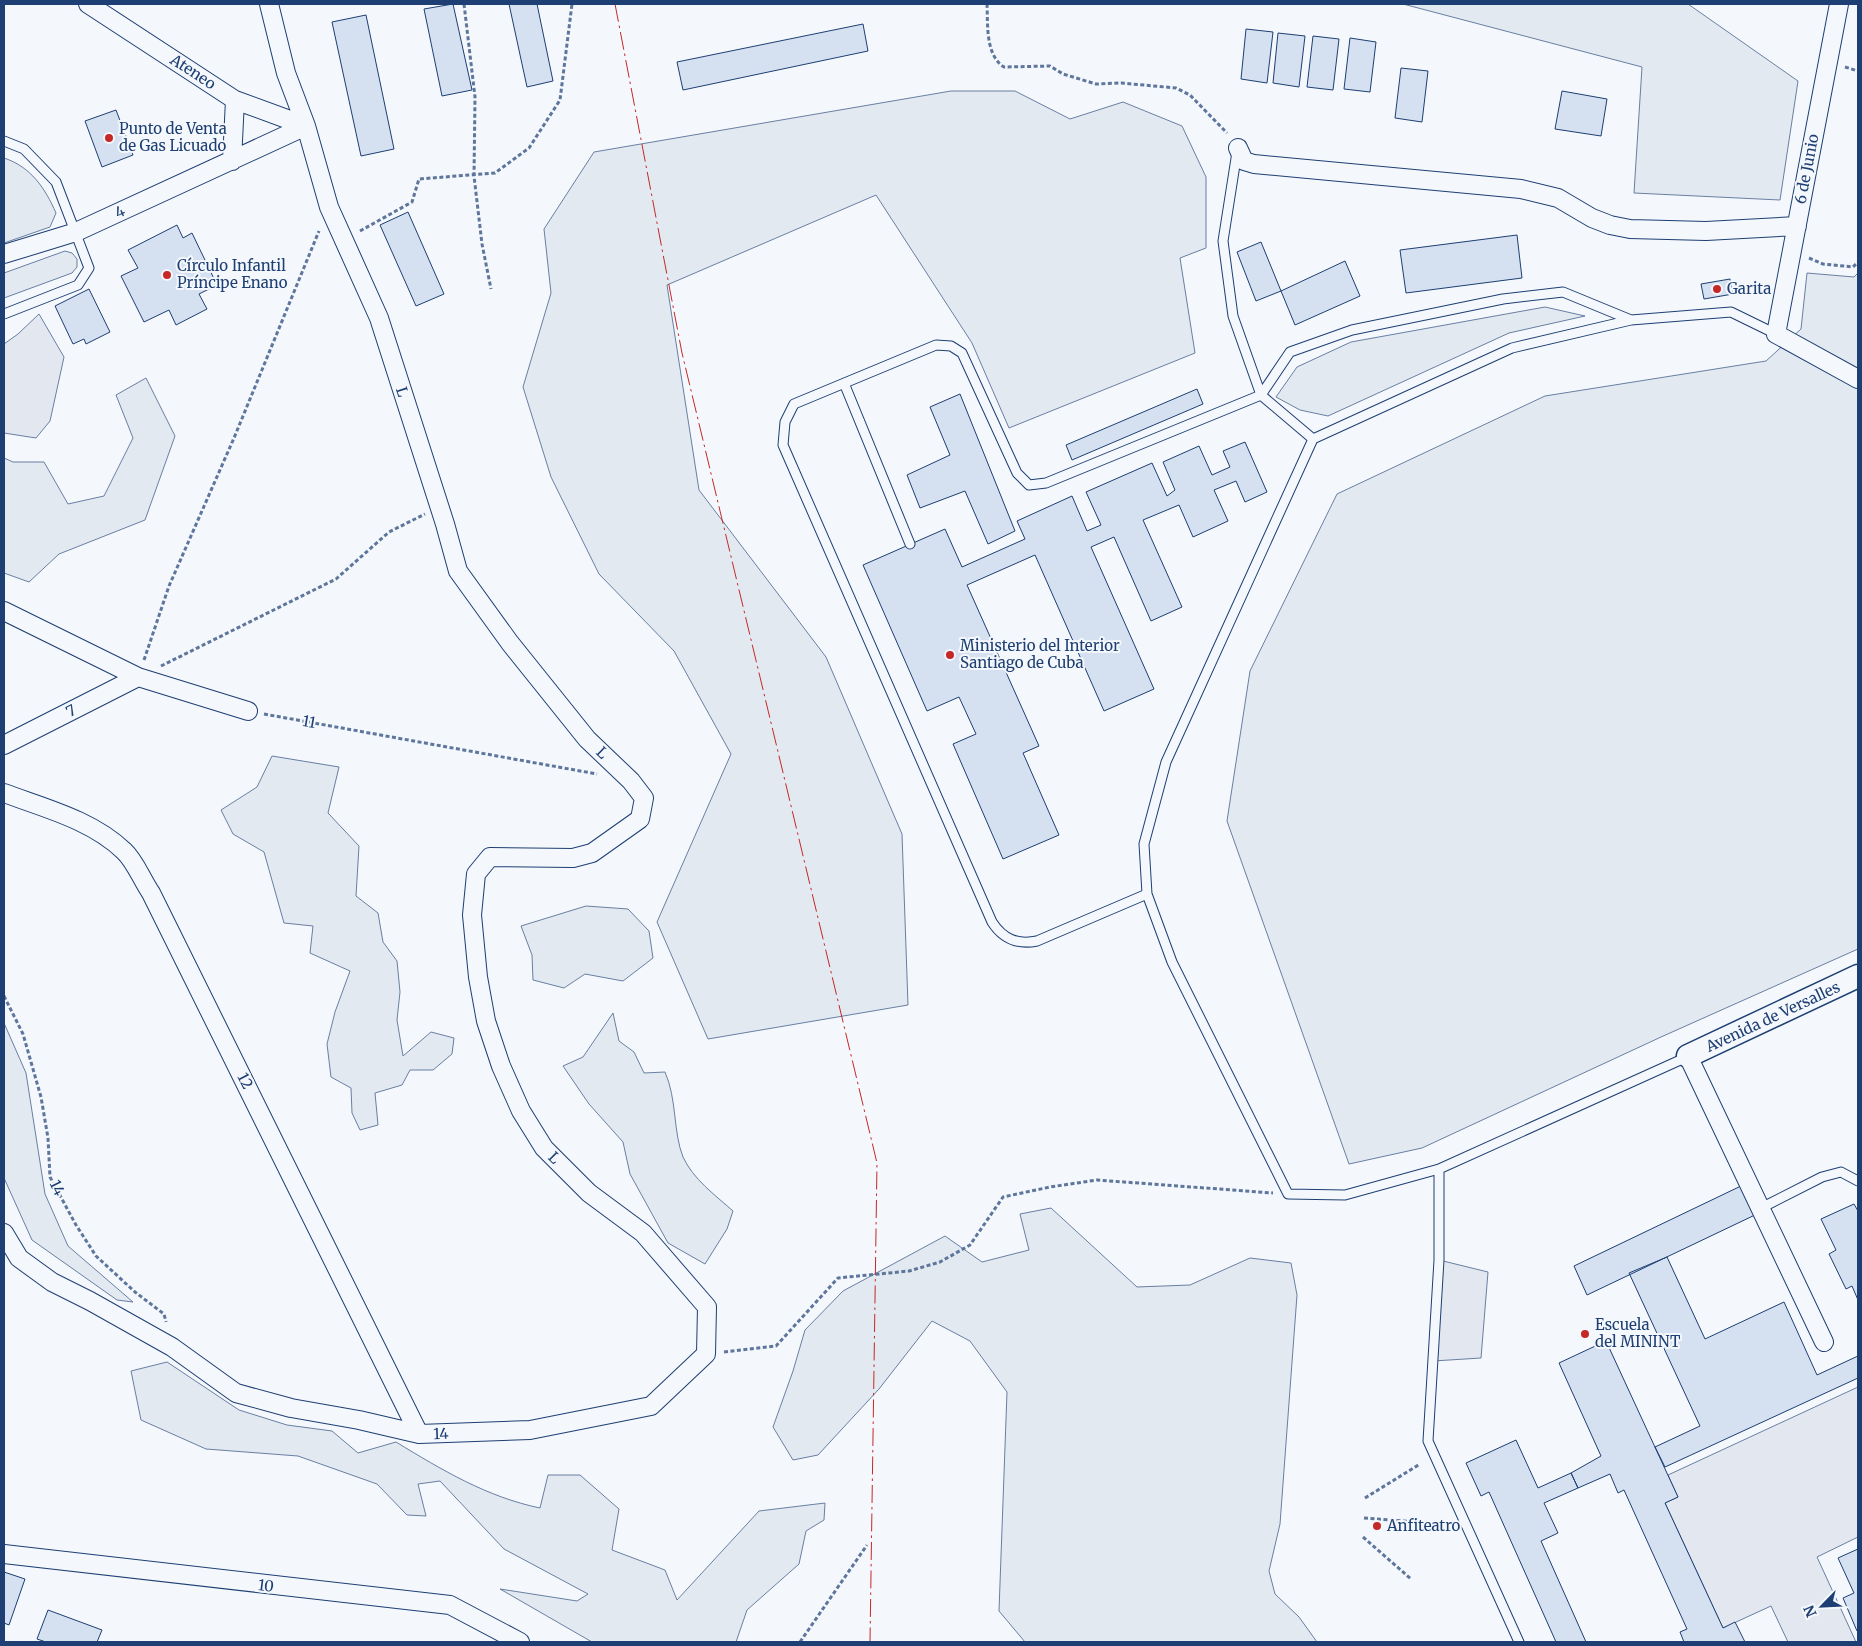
<svg xmlns="http://www.w3.org/2000/svg" width="1862" height="1646" font-family="Merriweather,serif">
	<rect width="100%" height="100%" fill="#f4f7fb"/>
	<path fill="#e3e9f0" stroke="#687fa3" d="M 1403,4 L 1688,4 L 1798,81 L 1780,200 L 1634,193 L 1642,67 Z
		M 951,91 L 1015,91 L 1070,119 L 1123,102 L 1182,126 L 1206,177 L 1206,248 L 1180,258 L 1195,353 L 1009,428 L 972,343 L 876,195 L 667,285 L 699,490 L 826,657 L 902,834 L 908,1005 L 708,1039 L 657,922 L 731,754 L 674,651 L 599,574 L 551,477 L 523,387 L 551,293 L 544,229 L 594,152 Z
		M 4,158 C 31,167 45,188 56,213 L 50,227 L 4,243 Z
		M 65,251 L 72,253 L 77,259 L 77,267 L 72,273 L 4,298 L 4,273 Z
		M 1807,273 L 1854,277 L 1858,273 L 1858,949 L 1661,1037 L 1422,1148 L 1349,1164 L 1227,821 L 1250,671 L 1337,494 L 1545,396 L 1766,361 L 1801,329 Z
		M 1545,307 L 1585,316 L 1509,333 L 1328,416 L 1300,410 L 1276,397 L 1297,367 L 1351,342 Z
		M 146,378 L 175,436 L 145,520 L 59,554 L 29,582 L 4,573 L 4,458 L 13,462 L 44,462 L 68,504 L 104,496 L 133,438 L 116,395 Z
		M 272,756 L 339,767 L 328,813 L 359,846 L 356,896 L 378,913 L 383,942 L 397,961 L 400,992 L 397,1020 L 403,1056 L 431,1032 L 454,1038 L 452,1054 L 433,1070 L 410,1070 L 402,1085 L 375,1093 L 378,1125 L 360,1130 L 352,1113 L 351,1088 L 331,1077 L 327,1044 L 335,1012 L 350,971 L 310,953 L 313,926 L 284,923 L 264,852 L 233,834 L 221,810 L 257,787 Z
		M 586,906 L 628,909 L 649,931 L 653,958 L 623,981 L 585,974 L 564,988 L 533,980 L 532,955 L 521,926 Z
		M 613,1013 L 619,1041 L 634,1052 L 644,1073 L 665,1072 C 677,1099 673,1132 683,1157 C 693,1179 715,1195 733,1211 L 727,1229 L 705,1264 L 668,1243 L 630,1174 L 623,1142 L 589,1104 L 563,1066 L 583,1057 Z
		M 4,1023 L 26,1073 L 45,1194 L 68,1246 L 133,1302 L 117,1300 L 32,1240 L 4,1178 Z
		M 1051,1208 L 1137,1287 L 1190,1285 L 1250,1258 L 1291,1263 L 1297,1295 L 1280,1524 L 1269,1571 L 1275,1594 L 1299,1617 L 1317,1642 L 1025,1642 L 999,1611 L 1007,1392 L 970,1341 L 932,1321 L 879,1389 L 818,1455 L 793,1460 L 773,1427 L 793,1371 L 805,1330 L 843,1291 L 945,1236 L 982,1262 L 1029,1250 L 1020,1214 Z
		M 167,1362 L 239,1410 L 287,1425 L 332,1431 L 358,1453 L 396,1442 C 442,1470 487,1497 540,1508 L 548,1475 L 580,1475 L 619,1509 L 612,1550 L 665,1570 L 677,1600 L 759,1511 L 825,1503 L 824,1520 L 806,1531 L 799,1564 L 747,1610 L 736,1642 L 592,1642 L 500,1589 L 577,1601 L 588,1594 L 504,1549 L 440,1481 L 418,1484 L 426,1516 L 407,1515 L 377,1484 L 298,1456 L 206,1449 L 141,1420 L 131,1371 Z"/>
	<path fill="#e3e8f0" stroke="#687fa3" d="M 39,314 L 64,357 L 50,421 L 36,438 L 4,433 L 4,344 L 18,334 Z
		M 1439,1260 L 1488,1272 L 1481,1358 L 1433,1361 Z
		M 1858,1387 L 1858,1537 L 1817,1557 L 1856,1642 L 1788,1642 L 1771,1606 L 1723,1628 L 1665,1503 L 1678,1497 L 1668,1475 Z"/>
	<path fill="#d5e0f0" stroke="#1d3f73" d="M 453,4 L 472,90 L 442,96 L 424,9 Z
		M 509,4 L 537,4 L 553,81 L 527,87 Z
		M 366,15 L 394,149 L 361,156 L 332,22 Z
		M 863,24 L 868,51 L 683,90 L 677,62 Z
		M 1246,29 L 1273,32 L 1267,83 L 1241,79 Z
		M 1278,33 L 1305,36 L 1299,87 L 1273,83 Z
		M 1313,36 L 1339,39 L 1333,90 L 1307,87 Z
		M 1350,38 L 1376,42 L 1370,92 L 1344,89 Z
		M 1401,68 L 1428,71 L 1422,122 L 1395,118 Z
		M 1562,91 L 1607,99 L 1601,136 L 1555,129 Z
		M 116,110 L 133,155 L 102,167 L 85,121 Z
		M 408,212 L 444,294 L 416,306 L 380,225 Z
		M 177,225 L 183,238 L 192,233 L 217,285 L 199,294 L 207,309 L 176,325 L 169,310 L 144,322 L 121,276 L 138,268 L 128,250 Z
		M 1517,235 L 1522,278 L 1406,293 L 1400,250 Z
		M 1261,242 L 1281,291 L 1256,301 L 1237,252 Z
		M 1345,261 L 1360,296 L 1295,325 L 1281,291 Z
		M 1730,279 L 1733,294 L 1704,299 L 1701,284 Z
		M 89,289 L 110,332 L 86,344 L 84,339 L 73,344 L 55,306 Z
		M 1197,389 L 1203,404 L 1072,460 L 1066,445 Z
		M 960,394 L 1015,531 L 988,544 L 965,491 L 920,508 L 907,475 L 950,455 L 930,407 Z
		M 1245,442 L 1267,492 L 1245,502 L 1236,481 L 1214,490 L 1228,521 L 1193,537 L 1179,505 L 1143,520 L 1182,607 L 1151,621 L 1114,537 L 1091,547 L 1154,689 L 1104,711 L 1035,555 L 967,585 L 1039,746 L 1023,753 L 1059,835 L 1003,859 L 953,744 L 976,734 L 959,697 L 927,711 L 863,565 L 945,529 L 962,567 L 1025,539 L 1017,521 L 1072,496 L 1087,531 L 1101,525 L 1086,492 L 1152,463 L 1167,496 L 1175,490 L 1163,462 L 1199,446 L 1212,475 L 1230,467 L 1223,451 Z
		M 1743,1185 L 1757,1214 L 1587,1295 L 1574,1266 Z
		M 1854,1204 L 1858,1211 L 1858,1300 L 1852,1286 L 1846,1289 L 1829,1254 L 1836,1250 L 1821,1219 Z
		M 1667,1257 L 1705,1339 L 1784,1302 L 1817,1375 L 1858,1356 L 1858,1378 L 1665,1467 L 1655,1447 L 1700,1426 L 1629,1273 Z
		M 1606,1341 L 1678,1497 L 1665,1503 L 1723,1628 L 1735,1622 L 1745,1642 L 1684,1642 L 1680,1632 L 1687,1629 L 1624,1490 L 1618,1493 L 1610,1474 L 1578,1488 L 1571,1473 L 1601,1456 L 1559,1363 Z
		M 1516,1440 L 1538,1488 L 1571,1473 L 1578,1488 L 1544,1503 L 1558,1533 L 1541,1541 L 1586,1642 L 1556,1642 L 1489,1492 L 1481,1496 L 1466,1463 Z
		M 1858,1549 L 1858,1631 L 1857,1631 L 1843,1598 L 1854,1593 L 1838,1558 Z
		M 4,1572 L 25,1579 L 9,1625 L 4,1623 Z
		M 48,1610 L 102,1630 L 97,1642 L 46,1642 L 37,1639 Z"/>
	<g fill="none" stroke-linecap="round" stroke-linejoin="round">
		<defs>
			<path id="service" d="M 4,141 L 24,149 L 56,182 L 89,268 L 78,285 L 4,314
				M 1237,152 L 1223,241 L 1233,316 L 1261,395
				M 844,383 L 910,544
				M 1261,395 L 1290,352 L 1352,330 L 1503,299 L 1563,292 L 1631,320
				M 1147,894 L 1037,941 C 1017,945 1003,939 992,922 L 783,445 L 785,422 L 794,404 L 936,345 L 951,346 L 962,353 L 1017,473 L 1029,485 L 1046,483 L 1261,395 L 1313,439
				M 1687,1057 L 1439,1169 L 1345,1195 L 1288,1194 L 1172,962 L 1147,894 L 1144,844 L 1166,762 L 1313,439 L 1512,348 L 1631,320 L 1731,312 L 1776,334
				M 1439,1169 L 1439,1260 L 1428,1441 L 1519,1642
				M 1761,1208 L 1822,1177 L 1841,1172 L 1858,1181"/>
			<path id="minor" d="M 88,4 L 235,100 L 306,126
				M 1839,4 L 1776,334 L 1858,379
				M 1238,148 L 1244,161 L 1254,164 L 1521,189 L 1558,198 L 1592,218 L 1610,225 L 1630,229 L 1706,231 L 1797,226
				M 232,161 L 235,100
				M 4,254 L 76,232 L 306,126
				M 4,611 L 138,677 L 248,711
				M 4,745 L 138,677
				M 4,793 C 44,808 92,820 124,851 C 135,861 142,880 151,893 L 419,1434
				M 1688,1056 L 1824,1342
				M 4,1233 L 19,1258 L 52,1282 L 90,1301 L 172,1347 L 236,1393 L 291,1408 L 359,1420 L 419,1434 L 530,1430 L 651,1406 L 706,1354 L 707,1307 L 643,1233 L 589,1193 L 544,1148 L 521,1111 L 501,1066 L 486,1021 L 478,977 L 472,915 L 476,874 L 490,857 L 573,858 L 592,853 L 640,819 L 644,798 L 631,781 L 587,739 L 510,643 L 458,571 L 445,524 L 379,318 L 329,207 L 306,126 L 286,73 L 269,4
				M 4,1554 L 450,1605 L 520,1642"/>
			<path id="tertiary" d="M 1688,1056 L 1858,976"/>
		</defs>
		<use href="#service" stroke="#1d3f73" stroke-width="11"/>
		<use href="#minor" stroke="#1d3f73" stroke-width="20"/>
		<use href="#tertiary" stroke="#1d3f73" stroke-width="25"/>
		<path stroke="#5e769c" stroke-width="3" stroke-dasharray="4 2.5" stroke-linecap="butt" d="M 464,4 L 475,97 L 474,176 L 482,244 L 491,289
			M 987,4 C 988,24 985,55 1004,67 L 1050,66 L 1063,74 L 1096,84 L 1121,83 L 1176,88 L 1190,95 L 1227,133
			M 1845,67 L 1858,71
			M 360,231 L 412,202 L 419,179 L 495,173 L 529,148 L 560,100 L 572,4
			M 1809,258 L 1823,264 L 1853,267 L 1858,262
			M 144,660 L 169,586 L 234,438 L 319,231
			M 161,666 L 336,579 L 389,532 L 425,514
			M 264,714 L 597,774
			M 4,996 L 23,1034 L 41,1097 L 48,1138 L 50,1177 L 76,1225 L 96,1256 L 135,1292 L 164,1314 L 166,1322
			M 724,1352 L 776,1346 L 838,1278 L 909,1271 L 940,1262 L 970,1245 L 1003,1197 L 1050,1187 L 1097,1180 L 1273,1193
			M 1365,1498 L 1420,1464
			M 1364,1518 L 1431,1523
			M 1363,1537 L 1411,1579
			M 800,1642 L 867,1545"/>
		<use href="#service" stroke="#f4f7fb" stroke-width="9"/>
		<use href="#minor" stroke="#f4f7fb" stroke-width="18"/>
		<use href="#tertiary" stroke="#f4f7fb" stroke-width="22"/>
		<path stroke="#c62828" stroke-width="1" stroke-dasharray="18 4 2.5 4" stroke-linecap="butt" d="M 615,4 L 682,353 L 877,1163 L 870,1642"/>
	</g>
	<g fill="#c62828" stroke="#f4f7fb" stroke-width="2">
		<circle cx="109" cy="138" r="5"/>
		<circle cx="167" cy="275" r="5"/>
		<circle cx="1717" cy="289" r="5"/>
		<circle cx="950" cy="655" r="5"/>
		<circle cx="1585" cy="1334" r="5"/>
		<circle cx="1377" cy="1526" r="5"/>
	</g>
	<g text-anchor="middle" stroke-width="4" stroke-linejoin="round" paint-order="stroke">
		<g font-size="15" fill="#1d3f73" stroke="#f4f7fb">
			<text transform="translate(193 72) rotate(33)" y="5">Ateneo</text>
			<text transform="translate(1807 169) rotate(-79)" y="5">6 de Junio</text>
			<text transform="translate(120 212) rotate(-24)" y="5">4</text>
			<text transform="translate(402 392) rotate(72)" y="5">L</text>
			<text transform="translate(71 711) rotate(-27)" y="5">7</text>
			<text transform="translate(309 722) rotate(10)" y="5">11</text>
			<text transform="translate(602 753) rotate(44)" y="5">L</text>
			<text transform="translate(1773 1017) rotate(-25)" y="5">Avenida de Versalles</text>
			<text transform="translate(245 1081) rotate(63)" y="5">12</text>
			<text transform="translate(554 1158) rotate(45)" y="5">L</text>
			<text transform="translate(57 1188) rotate(64)" y="5">14</text>
			<text transform="translate(441 1434) rotate(-2)" y="5">14</text>
			<text transform="translate(266 1586) rotate(7)" y="5">10</text>
		</g>
		<g font-size="15" fill="#1d3f73" stroke="#f4f7fb" text-anchor="start">
			<text x="119" y="134">Punto de Venta<tspan x="119" dy="17">de Gas Licuado</tspan></text>
			<text x="177" y="271">Círculo Infantil<tspan x="177" dy="17">Príncipe Enano</tspan></text>
			<text x="1727" y="294">Garita</text>
			<text x="960" y="651">Ministerio del Interior<tspan x="960" dy="17">Santiago de Cuba</tspan></text>
			<text x="1595" y="1330">Escuela<tspan x="1595" dy="17">del MININT</tspan></text>
			<text x="1387" y="1531">Anfiteatro</text>
		</g>
	</g>
	<rect width="1862" height="1646" fill="none" stroke="#1d3f73" stroke-width="10"/>
	<g transform="translate(1822 1606) rotate(246)" stroke="#f4f7fb" stroke-width="4" paint-order="stroke">
	<path d="M0-4L9 19L0 12L-9 19Z" fill="#1d3f73"/>
	<text y="-8" font-size="14" font-weight="bold" text-anchor="middle" fill="#1d3f73">N</text>
	</g>
</svg>
